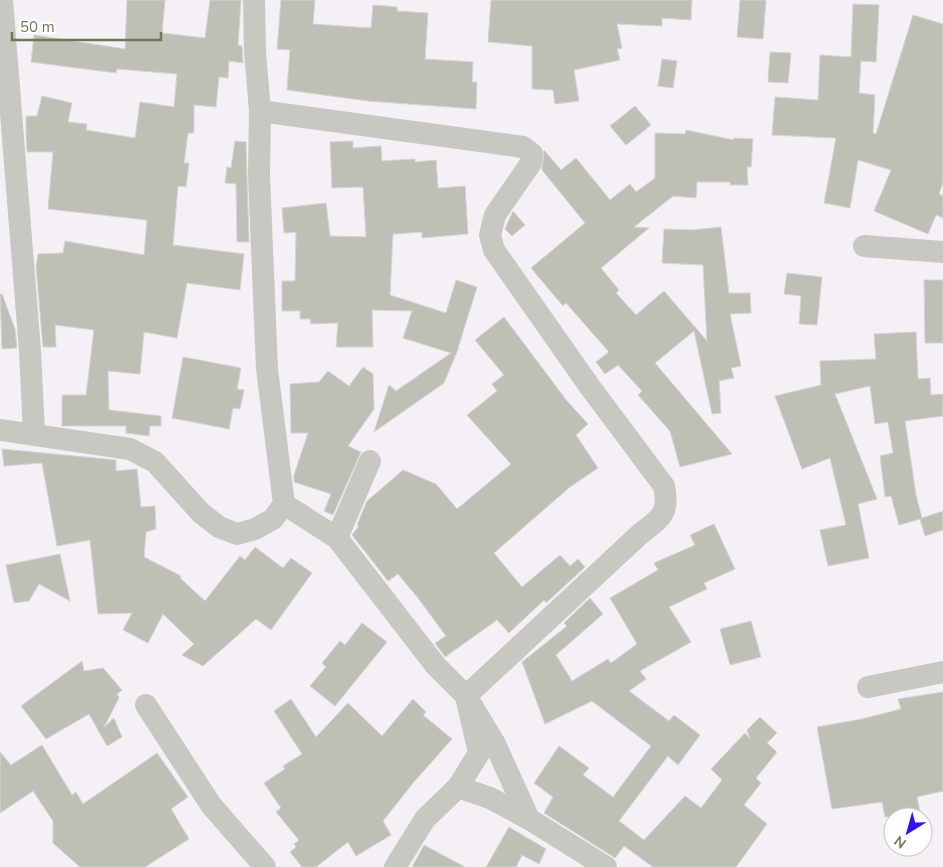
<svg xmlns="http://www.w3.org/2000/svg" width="943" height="867" font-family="'Nunito Sans',sans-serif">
	<rect width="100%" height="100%" fill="#f4f0f5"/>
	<path fill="#bec0b6" stroke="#d5d3d5" d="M 127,0 L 165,0 L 162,33 L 205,38 L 210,0 L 241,0 L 238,45 L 242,46 L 243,63 L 229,61 L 228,78 L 219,77 L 216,107 L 194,105 L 194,133 L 188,133 L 184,163 L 189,163 L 186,187 L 178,186 L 173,245 L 244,254 L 240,290 L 187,283 L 177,338 L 144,332 L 140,374 L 108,371 L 109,410 L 161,416 L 161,426 L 150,426 L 149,436 L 126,433 L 126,426 L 62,426 L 62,395 L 86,395 L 94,330 L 55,325 L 56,347 L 43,347 L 36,267 L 38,254 L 63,253 L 65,241 L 144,255 L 147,220 L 48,209 L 53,152 L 27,152 L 26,134 L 26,116 L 37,116 L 42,96 L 72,103 L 68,122 L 87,124 L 86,130 L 135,138 L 140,102 L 174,107 L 177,74 L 117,69 L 116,73 L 31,62 L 34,35 L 125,49 Z
		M 281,0 L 315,0 L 313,24 L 371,28 L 373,5 L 397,7 L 397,11 L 428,13 L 425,59 L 473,62 L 472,82 L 477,82 L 476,109 L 368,101 L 287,90 L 290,50 L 277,49 Z
		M 491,0 L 692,0 L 691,20 L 662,18 L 662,26 L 617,24 L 622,48 L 617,49 L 620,60 L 574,70 L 579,101 L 555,104 L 553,90 L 532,89 L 532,46 L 488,42 Z
		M 740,0 L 766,0 L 763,39 L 737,37 Z
		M 853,4 L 879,5 L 876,62 L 861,61 L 859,93 L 875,95 L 873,133 L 876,134 L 913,15 L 943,24 L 943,182 L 939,194 L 943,196 L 943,218 L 936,215 L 928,234 L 874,211 L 891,170 L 858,160 L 850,208 L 824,203 L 836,138 L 772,135 L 775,97 L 818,100 L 820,55 L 851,57 Z
		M 770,52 L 791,53 L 788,83 L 768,82 Z
		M 662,59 L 677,61 L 673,88 L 658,86 Z
		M 635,106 L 651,125 L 626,145 L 610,126 Z
		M 686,130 L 734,140 L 734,138 L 753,139 L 751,167 L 747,167 L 748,185 L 730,185 L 730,182 L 697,182 L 696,198 L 673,196 L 634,227 L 649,228 L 601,268 L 619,290 L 616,293 L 636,315 L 664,291 L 707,341 L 703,265 L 662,263 L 664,229 L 692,230 L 721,227 L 729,293 L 750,293 L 751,313 L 730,314 L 741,366 L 731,368 L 734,378 L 719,381 L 721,413 L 712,414 L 694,331 L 655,363 L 732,454 L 680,467 L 670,431 L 638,395 L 642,391 L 618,365 L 605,374 L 596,362 L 609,352 L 566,303 L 563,306 L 531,268 L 585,223 L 542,170 L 544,150 L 561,170 L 576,158 L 610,200 L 630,184 L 636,192 L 655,178 L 655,133 L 685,134 Z
		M 235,141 L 246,142 L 249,242 L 237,242 L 236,184 L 225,183 L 227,167 L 231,168 Z
		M 353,141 L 353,148 L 381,146 L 382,161 L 415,159 L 415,162 L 436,160 L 438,188 L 465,186 L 468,234 L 422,238 L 422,232 L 393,234 L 390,295 L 446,313 L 456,280 L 477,287 L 458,348 L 459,347 L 444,383 L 374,432 L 389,385 L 396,391 L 451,353 L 403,338 L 412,311 L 372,310 L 373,347 L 336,347 L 338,323 L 311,324 L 310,319 L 300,319 L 300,311 L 282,311 L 282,281 L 295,281 L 296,232 L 284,233 L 282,208 L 326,203 L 330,236 L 366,237 L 363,187 L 332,188 L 330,142 Z
		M 513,211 L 525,225 L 512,236 L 505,229 Z
		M 787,273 L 822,277 L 817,325 L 799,324 L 801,296 L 784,294 Z
		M 924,280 L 943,280 L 943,343 L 925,343 Z
		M 0,294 L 2,294 L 15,329 L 17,348 L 2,349 Z
		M 504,317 L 567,401 L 588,424 L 576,435 L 598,468 L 570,487 L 494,553 L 522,587 L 560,555 L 570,566 L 578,559 L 585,567 L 546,603 L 544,600 L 509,633 L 497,620 L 445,657 L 435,643 L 446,636 L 418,598 L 398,574 L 388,581 L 352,535 L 359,526 L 357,525 L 367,501 L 403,470 L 436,484 L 457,509 L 511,464 L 467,415 L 497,391 L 492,384 L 504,375 L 475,340 Z
		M 916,332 L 918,379 L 930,378 L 931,395 L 943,394 L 943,416 L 905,421 L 916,495 L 922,518 L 943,511 L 943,530 L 925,536 L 920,519 L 899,525 L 891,496 L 885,497 L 880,456 L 893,453 L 888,422 L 875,424 L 870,386 L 835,394 L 877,499 L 858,504 L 869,558 L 828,566 L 820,530 L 846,525 L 830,458 L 802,469 L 775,396 L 821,385 L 820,361 L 876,359 L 874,334 Z
		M 183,357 L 241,368 L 237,389 L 244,390 L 240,409 L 233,408 L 229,429 L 172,418 Z
		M 363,367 L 373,374 L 374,409 L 348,446 L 361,452 L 333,515 L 324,511 L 331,494 L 294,482 L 294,475 L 308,433 L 291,433 L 290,384 L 319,382 L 328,371 L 349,386 Z
		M 2,449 L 116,460 L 116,471 L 137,469 L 141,507 L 155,506 L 156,529 L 146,532 L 144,557 L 181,576 L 180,578 L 205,601 L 240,556 L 245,560 L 255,547 L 283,568 L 291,558 L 312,573 L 271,630 L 256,619 L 203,666 L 182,655 L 194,644 L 163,614 L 148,643 L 123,630 L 132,613 L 98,614 L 90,540 L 57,546 L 42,463 L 4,466 Z
		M 714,524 L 735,569 L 704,583 L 707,589 L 669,607 L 691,642 L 640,671 L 646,679 L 629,691 L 669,721 L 674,715 L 700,735 L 678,765 L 668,756 L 619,821 L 644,840 L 685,796 L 701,808 L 722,780 L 711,769 L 745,733 L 750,739 L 747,730 L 760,717 L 777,733 L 767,743 L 777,752 L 756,778 L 761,783 L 744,805 L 767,824 L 736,867 L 653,867 L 624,846 L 615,858 L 544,813 L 553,797 L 534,783 L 559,746 L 589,768 L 583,775 L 613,797 L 651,746 L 592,701 L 545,724 L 522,662 L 567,626 L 564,623 L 590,598 L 603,614 L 556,655 L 572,681 L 608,659 L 611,663 L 637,644 L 610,598 L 658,570 L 654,563 L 695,545 L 690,535 Z
		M 60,554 L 70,601 L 39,584 L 29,601 L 14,603 L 6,565 Z
		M 751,621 L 761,657 L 730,665 L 720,629 Z
		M 362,623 L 387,642 L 335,706 L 310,686 L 326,667 L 322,663 L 340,641 L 345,645 Z
		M 82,661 L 84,671 L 103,668 L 122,690 L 117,694 L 119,698 L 104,727 L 114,718 L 122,737 L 107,746 L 89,714 L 46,739 L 21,706 Z
		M 943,692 L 943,791 L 917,797 L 921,817 L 885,817 L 882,802 L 832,809 L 817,727 L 862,719 L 901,709 L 898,699 Z
		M 291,699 L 316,737 L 348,703 L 382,736 L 413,699 L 426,712 L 423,715 L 452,739 L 413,783 L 383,821 L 391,835 L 356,856 L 348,842 L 316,867 L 302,867 L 290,852 L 296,847 L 294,844 L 299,840 L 276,812 L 281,808 L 264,783 L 285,769 L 283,766 L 302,754 L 274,711 Z
		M 42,745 L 72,795 L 76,792 L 83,804 L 157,753 L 188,797 L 171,809 L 189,839 L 145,867 L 80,867 L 53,843 L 53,821 L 33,791 L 0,813 L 0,752 L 11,765 Z
		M 509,827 L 546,849 L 539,864 L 522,855 L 516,867 L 486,867 Z
		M 424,845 L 465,867 L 412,867 Z"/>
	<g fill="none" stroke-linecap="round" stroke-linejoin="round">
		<path stroke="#c6c8c1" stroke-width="22" d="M 2,0 L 30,351 L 34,433
			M 260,111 L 523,147 L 532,154 L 531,163 L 495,215 L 490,235 L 494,250 L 590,387 L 664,486 C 670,515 660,518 639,535 L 466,696 L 495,744 L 529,819 L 606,867
			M 864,246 L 943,252
			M 0,430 L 130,449 L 155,462 L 201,513 L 219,527 L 237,534 L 255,529 L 273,519 L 284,504 L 267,369 L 259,175 L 260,111 L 255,52 L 254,0
			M 284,504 L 337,538 L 436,666 L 466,696 L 479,753 L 458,787 L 425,819 L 395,867
			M 337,538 L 370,461
			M 868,687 L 943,672
			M 146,705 L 211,805 L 265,867
			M 458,787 L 490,798 L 529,819"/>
	</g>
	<g transform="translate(908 832) rotate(217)"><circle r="24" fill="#ffffff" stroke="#c5c9bd"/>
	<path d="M0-4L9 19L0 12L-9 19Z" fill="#2f14f0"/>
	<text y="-8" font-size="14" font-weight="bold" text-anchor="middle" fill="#6e7859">N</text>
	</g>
	<path d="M12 32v8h149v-8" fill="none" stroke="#6e7859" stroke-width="2.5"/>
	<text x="20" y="32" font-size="15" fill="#6e7859" stroke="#ffffff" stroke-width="4" paint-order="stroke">50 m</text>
</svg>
